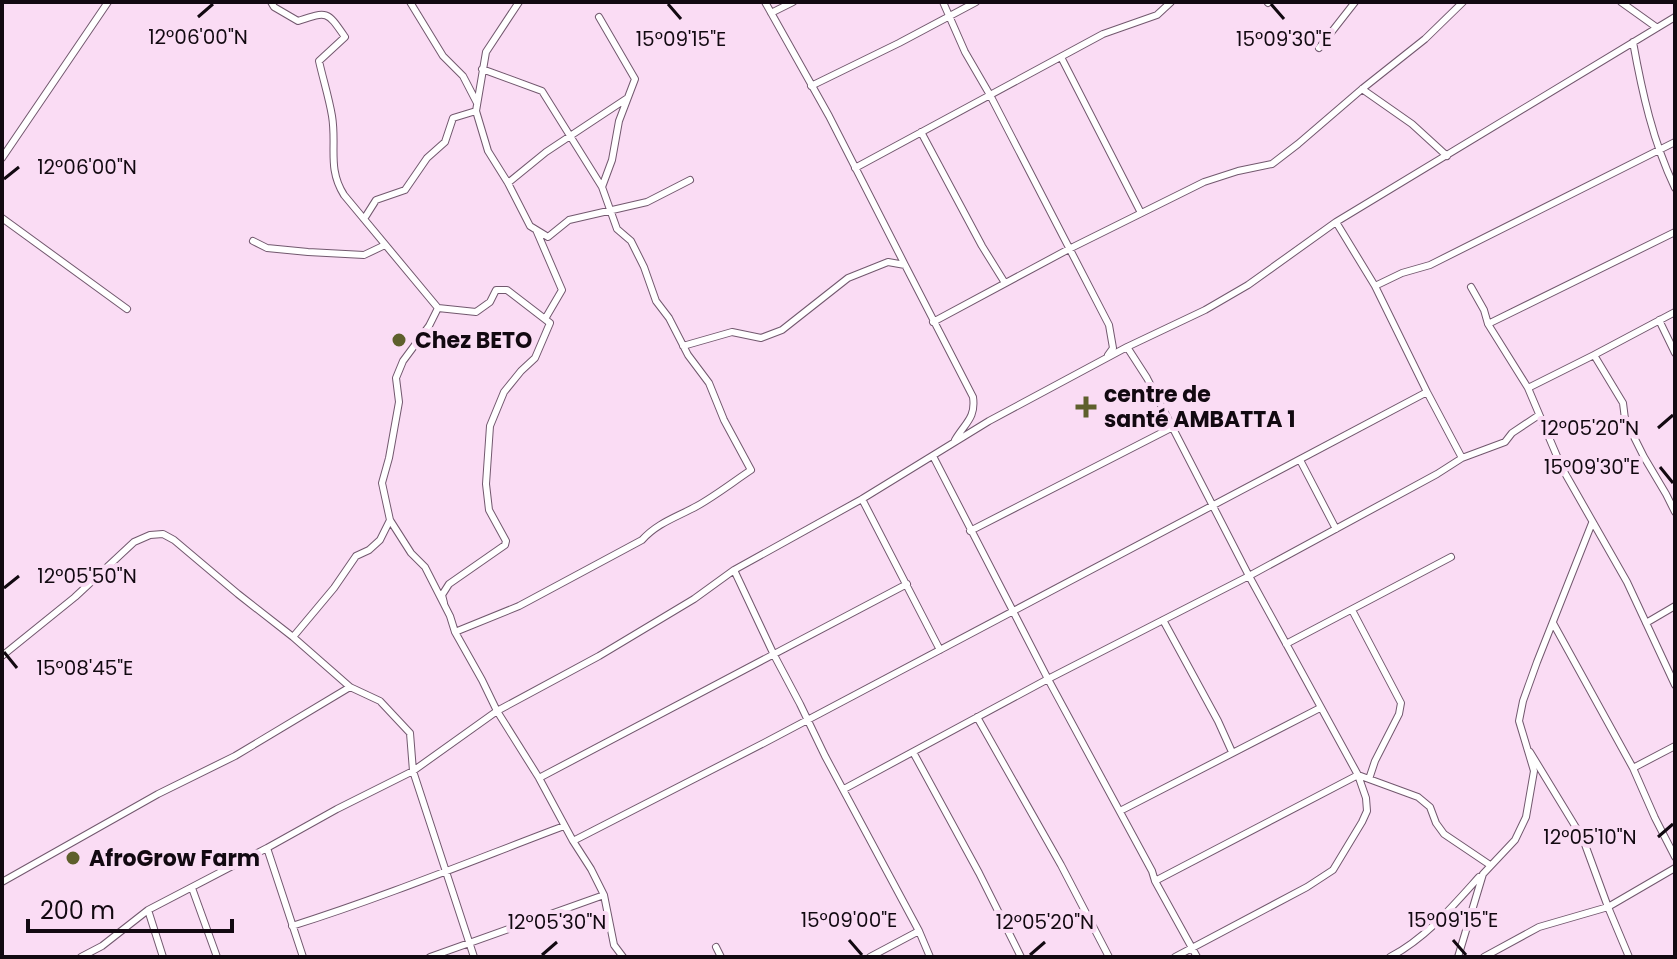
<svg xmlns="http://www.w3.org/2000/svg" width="1677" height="959" font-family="Poppins,sans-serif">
	<rect width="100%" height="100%" fill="#fadcf4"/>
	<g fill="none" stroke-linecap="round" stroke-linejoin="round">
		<defs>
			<path id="minor" d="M 271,2 L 274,7 L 298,21 C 328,11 327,11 345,37 L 319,61 C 323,79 329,98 332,116 C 337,146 327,168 344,195 L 438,308 L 476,312 L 490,302 L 496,290 L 507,290 L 550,323 L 535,358 L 521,371 L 504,392 L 490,426 L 486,484 L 489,510 L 506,541 L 505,545 L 449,584 L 442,595 L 444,603
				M 410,2 L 443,56 L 463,76 L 477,103
				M 519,2 L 486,52 L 476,111 L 488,151 L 508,183 L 530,226 L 548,237 L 569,220 L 647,202 L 690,180
				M 765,2 L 829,116 L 905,265
				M 943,2 L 965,52 L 990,95 L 1109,325 L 1113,348 L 1108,355
				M 1621,2 L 1656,27
				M 1268,3 L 1269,2
				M 771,13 L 793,2
				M 1633,42 C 1642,92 1653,142 1675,188
				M 1319,48 L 1355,2
				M 1061,57 L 1141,213
				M 482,69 L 542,91 L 602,187
				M 811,86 L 899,43 L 976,2
				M 1362,89 L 1412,124 L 1447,156
				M 921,132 L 982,246 L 1005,283
				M 2,158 L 108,2
				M 855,168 L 1103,34 L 1157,15 L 1171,2
				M 508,183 L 546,152 L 626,99
				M 2,218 L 127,309
				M 364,219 L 376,200 L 405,190 L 427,158 L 445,142 L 453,118 L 476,111
				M 1336,222 L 1375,286 L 1427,392 L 1462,458
				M 537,232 L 562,290 L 545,319
				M 253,241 L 267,248 L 308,252 L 364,255 L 385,245
				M 1375,286 L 1402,273 L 1430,265 L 1675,142
				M 1471,287 L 1484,310 L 1488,324 L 1528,388 L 1562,468 L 1627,582 L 1675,685
				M 1675,312 L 1594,355 L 1623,403 L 1625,419 L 1644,457 L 1666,494 L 1675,512
				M 1659,320 L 1675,353
				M 933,322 L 1069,249 L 1204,182 L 1238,171 L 1272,164 L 1298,144 L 1362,89 L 1425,39 L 1463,2
				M 1488,324 L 1675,232
				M 683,346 L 732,332 L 761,338 L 782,330 L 848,278 L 888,262 L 905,265 L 973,397 C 976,418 965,423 955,440
				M 1127,347 L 1147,378 L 1249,576 L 1358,775 L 1366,798 L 1367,811 L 1362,822 L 1333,870 L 1307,887 L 1175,957
				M 1528,388 L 1594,355
				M 933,456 L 1048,679 L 1152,871 L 1155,881 L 1197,957
				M 1300,460 L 1336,529
				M 862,499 L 940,650
				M 390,520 L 411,553 L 425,567 L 450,616 L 455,632 L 482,680 L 497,711 L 539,778 L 573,841 L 591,869 L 604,895 L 614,945 L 623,957
				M 970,531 L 1173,427
				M 734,570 L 774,655 L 800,704 L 825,756 L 919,931 L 930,957
				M 1352,610 L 1401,703 L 1399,714 L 1375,761 L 1369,779
				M 1163,620 L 1218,721 L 1232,752
				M 1553,623 L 1633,768 L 1655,818 L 1675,857
				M 1646,623 L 1675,606
				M 455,632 L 519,606 L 642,540 C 657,523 677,517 697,506 C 715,496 733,482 751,470 L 724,420 L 709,383 L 688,355 L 669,318 L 656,301 L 644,267 L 631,241 L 617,229 L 602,187 L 612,160 L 619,121 L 635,79 L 599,17
				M 293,637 L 334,588 L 356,556 L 369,550 L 380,540 L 390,520 L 382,483 L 389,458 L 399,402 L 396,378 L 403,361 L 429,326 L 438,308
				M 1286,644 L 1451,557
				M 2,656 L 75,597 L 134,542 L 150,535 L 163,534 L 174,540 L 238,594 L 293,637 L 350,687 L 380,701 L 410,733 L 413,771 L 474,957
				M 977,717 L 1061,865 L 1109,957
				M 913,752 L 979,873 L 1021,957
				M 1530,752 L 1583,839 L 1608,907 L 1629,957
				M 1633,768 L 1675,746
				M 539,778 L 907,584
				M 844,789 L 1048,679 L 1249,576 L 1437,474 L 1462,458 L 1505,442 L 1512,433 L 1539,415
				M 1120,811 L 1320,708
				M 573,841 L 764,743 L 1427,392
				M 267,848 L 303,957
				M 1155,881 L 1358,775 L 1418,797 L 1430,807 L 1436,823 L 1444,834 L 1490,865
				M 2,882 L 158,794 L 235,756 L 350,687
				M 192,888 L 217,957
				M 148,910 L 163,957
				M 292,926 C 384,897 474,860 564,826
				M 716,947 L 721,957
				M 81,957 L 102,946 L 148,910 L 267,848 L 337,809 L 413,771 L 497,711 L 599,656 L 694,599 L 734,570 L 862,499 L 989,421 L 1127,347 L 1205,310 L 1248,285 L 1336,222 L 1675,17
				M 430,957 L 604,895
				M 870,957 L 919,931
				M 1390,957 C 1426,938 1452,907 1479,877
				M 1458,957 L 1483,874 L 1515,840 L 1526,817 L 1534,771 L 1519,721 L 1523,701 L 1537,662 L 1592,523
				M 1484,957 L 1539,927 L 1608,907 L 1675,868"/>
		</defs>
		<use href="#minor" stroke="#72586e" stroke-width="8"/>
		<use href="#minor" stroke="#fff" stroke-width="6"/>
	</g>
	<path fill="none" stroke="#120911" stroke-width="3" d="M 668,4 L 681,19M 1271,4 L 1284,19M 198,17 L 213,4M 4,179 L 19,167M 1658,428 L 1673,415M 1660,467 L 1673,483M 4,588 L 19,576M 4,652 L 17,668M 1658,837 L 1673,824M 849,940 L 862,955M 1453,940 L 1466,955M 542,955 L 557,942M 1030,955 L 1045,942"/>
	<g fill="#5e5f2c" stroke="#fadcf4" stroke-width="3">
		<circle cx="399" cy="340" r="8"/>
		<path d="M1082 395h8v8h8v8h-8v8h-8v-8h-8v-8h8z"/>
		<circle cx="73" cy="858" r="8"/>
	</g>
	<g text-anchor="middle" stroke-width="8" stroke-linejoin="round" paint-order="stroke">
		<g font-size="22" font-weight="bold" fill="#120911" stroke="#fadcf4" text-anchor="start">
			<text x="415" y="348">Chez BETO</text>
			<text x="1104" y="402">centre de<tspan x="1104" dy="25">santé AMBATTA 1</tspan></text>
			<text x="89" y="866">AfroGrow Farm</text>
		</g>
	</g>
	<g font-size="20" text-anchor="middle" fill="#120911" stroke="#fadcf4" stroke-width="8" stroke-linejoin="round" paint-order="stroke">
		<text x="198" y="44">12°06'00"N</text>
		<text x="681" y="46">15°09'15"E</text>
		<text x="1284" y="46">15°09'30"E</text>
		<text x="87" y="174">12°06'00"N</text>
		<text x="1590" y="435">12°05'20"N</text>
		<text x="1592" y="474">15°09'30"E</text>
		<text x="87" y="583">12°05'50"N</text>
		<text x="85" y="675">15°08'45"E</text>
		<text x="1590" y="844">12°05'10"N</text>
		<text x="849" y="927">15°09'00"E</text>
		<text x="1453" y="927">15°09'15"E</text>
		<text x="557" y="929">12°05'30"N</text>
		<text x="1045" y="929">12°05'20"N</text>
	</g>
	<rect width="1677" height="959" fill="none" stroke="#120911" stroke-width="8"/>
	<path d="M28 919v12h204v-12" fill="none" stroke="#120911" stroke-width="4"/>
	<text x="40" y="919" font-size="24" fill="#120911" stroke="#fadcf4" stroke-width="6" paint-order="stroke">200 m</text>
</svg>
